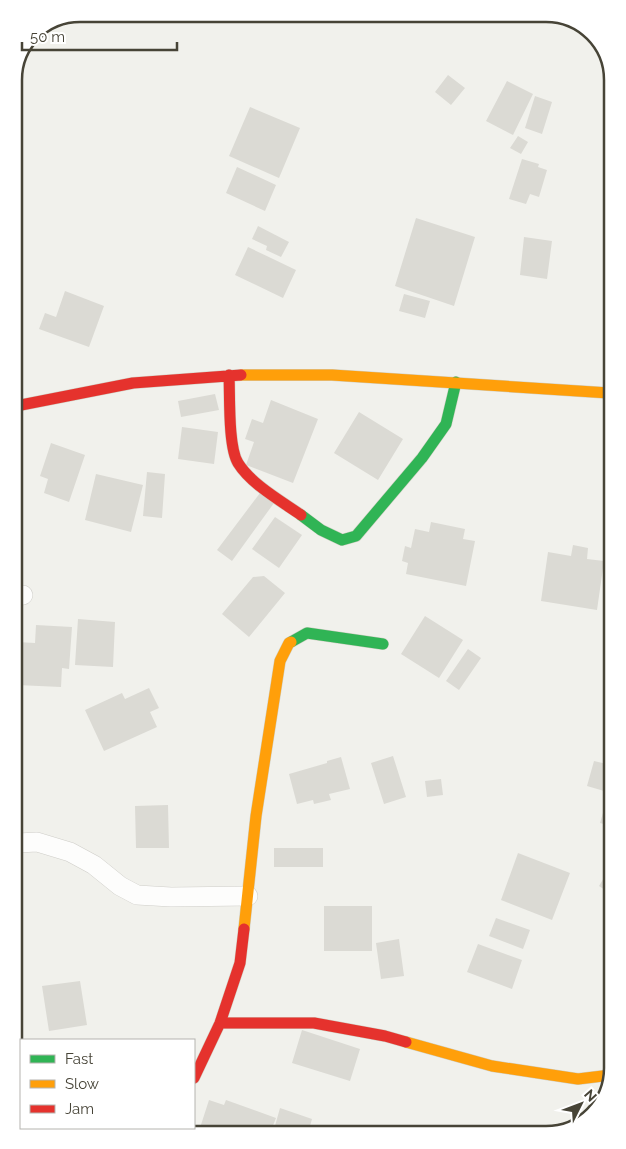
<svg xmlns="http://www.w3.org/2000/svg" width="626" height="1149" font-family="Raleway,sans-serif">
	<rect width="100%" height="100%" fill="#f1f1ec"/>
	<path fill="#dbdad4" d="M 448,75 L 465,88 L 451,105 L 435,92 Z
		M 507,81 L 533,94 L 513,135 L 486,121 Z
		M 535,96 L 552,102 L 542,134 L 525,128 Z
		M 250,107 L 300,128 L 279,178 L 229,156 Z
		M 518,136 L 528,142 L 521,154 L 510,148 Z
		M 522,159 L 539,164 L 538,167 L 547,170 L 539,197 L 530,194 L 526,204 L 509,199 Z
		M 237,167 L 276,185 L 265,211 L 226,193 Z
		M 416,218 L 475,237 L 454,306 L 395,286 Z
		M 258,226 L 289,242 L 281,257 L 266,250 L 267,246 L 252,239 Z
		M 524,237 L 552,241 L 547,279 L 520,275 Z
		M 248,247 L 296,270 L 283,298 L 235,275 Z
		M 65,291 L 104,306 L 89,347 L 39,329 L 45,313 L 56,317 Z
		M 404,294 L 430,301 L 425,318 L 399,311 Z
		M 215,394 L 219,410 L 181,417 L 178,401 Z
		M 271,400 L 318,419 L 293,483 L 246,465 L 254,442 L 245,439 L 252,419 L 263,423 Z
		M 359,412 L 403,439 L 378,480 L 334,453 Z
		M 182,427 L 218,432 L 214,464 L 178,459 Z
		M 51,443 L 85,455 L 69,502 L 44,493 L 48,479 L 40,476 Z
		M 147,472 L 165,474 L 162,518 L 143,516 Z
		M 96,474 L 143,485 L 131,532 L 85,520 Z
		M 260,493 L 274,503 L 232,561 L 217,550 Z
		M 275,517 L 302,535 L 279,568 L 252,549 Z
		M 431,522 L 465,529 L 463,539 L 475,541 L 466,586 L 406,574 L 408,563 L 402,561 L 405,546 L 411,548 L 415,529 L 429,532 Z
		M 573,545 L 588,548 L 587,559 L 604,561 L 597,610 L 541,601 L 548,552 L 571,556 Z
		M 264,576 L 285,593 L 249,637 L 222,614 L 253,577 Z
		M 425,616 L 463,640 L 439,678 L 401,654 Z
		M 78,619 L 115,622 L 113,667 L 75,665 Z
		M 36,625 L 72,627 L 69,669 L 62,668 L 61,687 L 17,685 L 17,642 L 35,643 Z
		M 468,649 L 481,658 L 459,690 L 446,681 Z
		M 149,688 L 159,708 L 150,712 L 157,727 L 104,751 L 85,710 L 122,693 L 125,699 Z
		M 393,756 L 406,797 L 384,804 L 371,763 Z
		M 341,757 L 350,789 L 329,794 L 331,800 L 314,804 L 313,800 L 297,804 L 289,774 L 327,763 L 327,761 Z
		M 594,761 L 611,765 L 611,793 L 587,786 Z
		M 441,779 L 443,795 L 427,797 L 425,781 Z
		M 607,799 L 611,800 L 611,826 L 600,823 Z
		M 168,805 L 169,848 L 136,848 L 135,806 Z
		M 274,848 L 323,848 L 323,867 L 274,867 Z
		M 518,853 L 570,873 L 552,920 L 501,900 Z
		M 605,876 L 611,880 L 611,894 L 599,886 Z
		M 324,906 L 372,906 L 372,951 L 324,951 Z
		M 496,918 L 530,930 L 523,949 L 489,936 Z
		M 399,939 L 404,976 L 381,979 L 376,943 Z
		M 478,944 L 522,960 L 512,989 L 467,972 Z
		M 80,981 L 87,1025 L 49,1031 L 42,986 Z
		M 302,1030 L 360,1049 L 350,1081 L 292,1063 Z
		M 209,1100 L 224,1105 L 226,1100 L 276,1118 L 270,1133 L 198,1134 Z
		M 280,1108 L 312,1119 L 308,1133 L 273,1133 Z
		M 64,1128 L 126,1128 L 124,1135 L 78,1135 L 64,1129 Z"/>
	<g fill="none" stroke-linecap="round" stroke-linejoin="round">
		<defs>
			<path id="street" d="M 16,596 L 23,595
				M 18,843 L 37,842 L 70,852 L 94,865 L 120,886 L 137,895 L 171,897 L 248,896
				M 164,1134 L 168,1128"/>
			<path id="fast" d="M 301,515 L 321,530 L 342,540 L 356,536 L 422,458 L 446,424 L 456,382
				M 291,642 L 307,633 L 383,644"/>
			<path id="slow" d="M 241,375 L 332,375 L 609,393
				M 244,929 L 256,816 L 280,661 L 289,643 L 291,642
				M 406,1042 L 492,1066 L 578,1079 L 611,1075"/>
			<path id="jam" d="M 229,375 C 230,396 228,447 238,463 C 251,484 281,501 301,515
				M 16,406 L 133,383 L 241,375
				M 220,1023 L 314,1023 L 385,1036 L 406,1042
				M 194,1078 L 220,1023 L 240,963 L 244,929"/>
		</defs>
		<use href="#street" stroke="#cfcec9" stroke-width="20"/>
		<use href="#fast" stroke="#d0cfc3" stroke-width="12"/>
		<use href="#slow" stroke="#d0cfc3" stroke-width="12"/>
		<use href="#jam" stroke="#d0cfc3" stroke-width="12"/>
		<use href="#street" stroke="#fdfdfc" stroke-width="19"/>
		<use href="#fast" stroke="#30b455" stroke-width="11"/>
		<use href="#slow" stroke="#ff9f0a" stroke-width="11"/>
		<use href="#jam" stroke="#e5322d" stroke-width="11"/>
	</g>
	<path d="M0 0H626V1149H0ZM80 22H546A58 58 0 0 1 604 80V1068A58 58 0 0 1 546 1126H80A58 58 0 0 1 22 1068V80A58 58 0 0 1 80 22Z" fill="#fff" fill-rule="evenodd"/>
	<path fill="none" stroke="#474437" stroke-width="2.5" d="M80 22H546A58 58 0 0 1 604 80V1068A58 58 0 0 1 546 1126H80A58 58 0 0 1 22 1068V80A58 58 0 0 1 80 22Z"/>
	<rect x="20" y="1039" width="175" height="90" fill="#ffffff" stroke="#b5b4af"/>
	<rect x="30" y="1055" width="25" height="8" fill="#30b455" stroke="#b5b4af"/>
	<text x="65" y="1064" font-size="15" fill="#474437">Fast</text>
	<rect x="30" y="1080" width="25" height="8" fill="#ff9f0a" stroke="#b5b4af"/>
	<text x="65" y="1089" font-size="15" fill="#474437">Slow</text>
	<rect x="30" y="1105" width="25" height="8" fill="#e5322d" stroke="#b5b4af"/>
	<text x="65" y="1114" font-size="15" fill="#474437">Jam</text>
	<g transform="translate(581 1104) rotate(48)" stroke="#ffffff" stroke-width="4" paint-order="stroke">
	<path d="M0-4L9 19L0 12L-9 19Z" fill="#474437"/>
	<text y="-8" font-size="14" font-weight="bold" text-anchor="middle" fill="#474437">N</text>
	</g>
	<path d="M22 42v8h155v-8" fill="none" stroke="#474437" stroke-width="2.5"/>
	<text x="30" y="42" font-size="15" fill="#474437" stroke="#ffffff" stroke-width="4" paint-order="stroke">50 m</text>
</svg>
